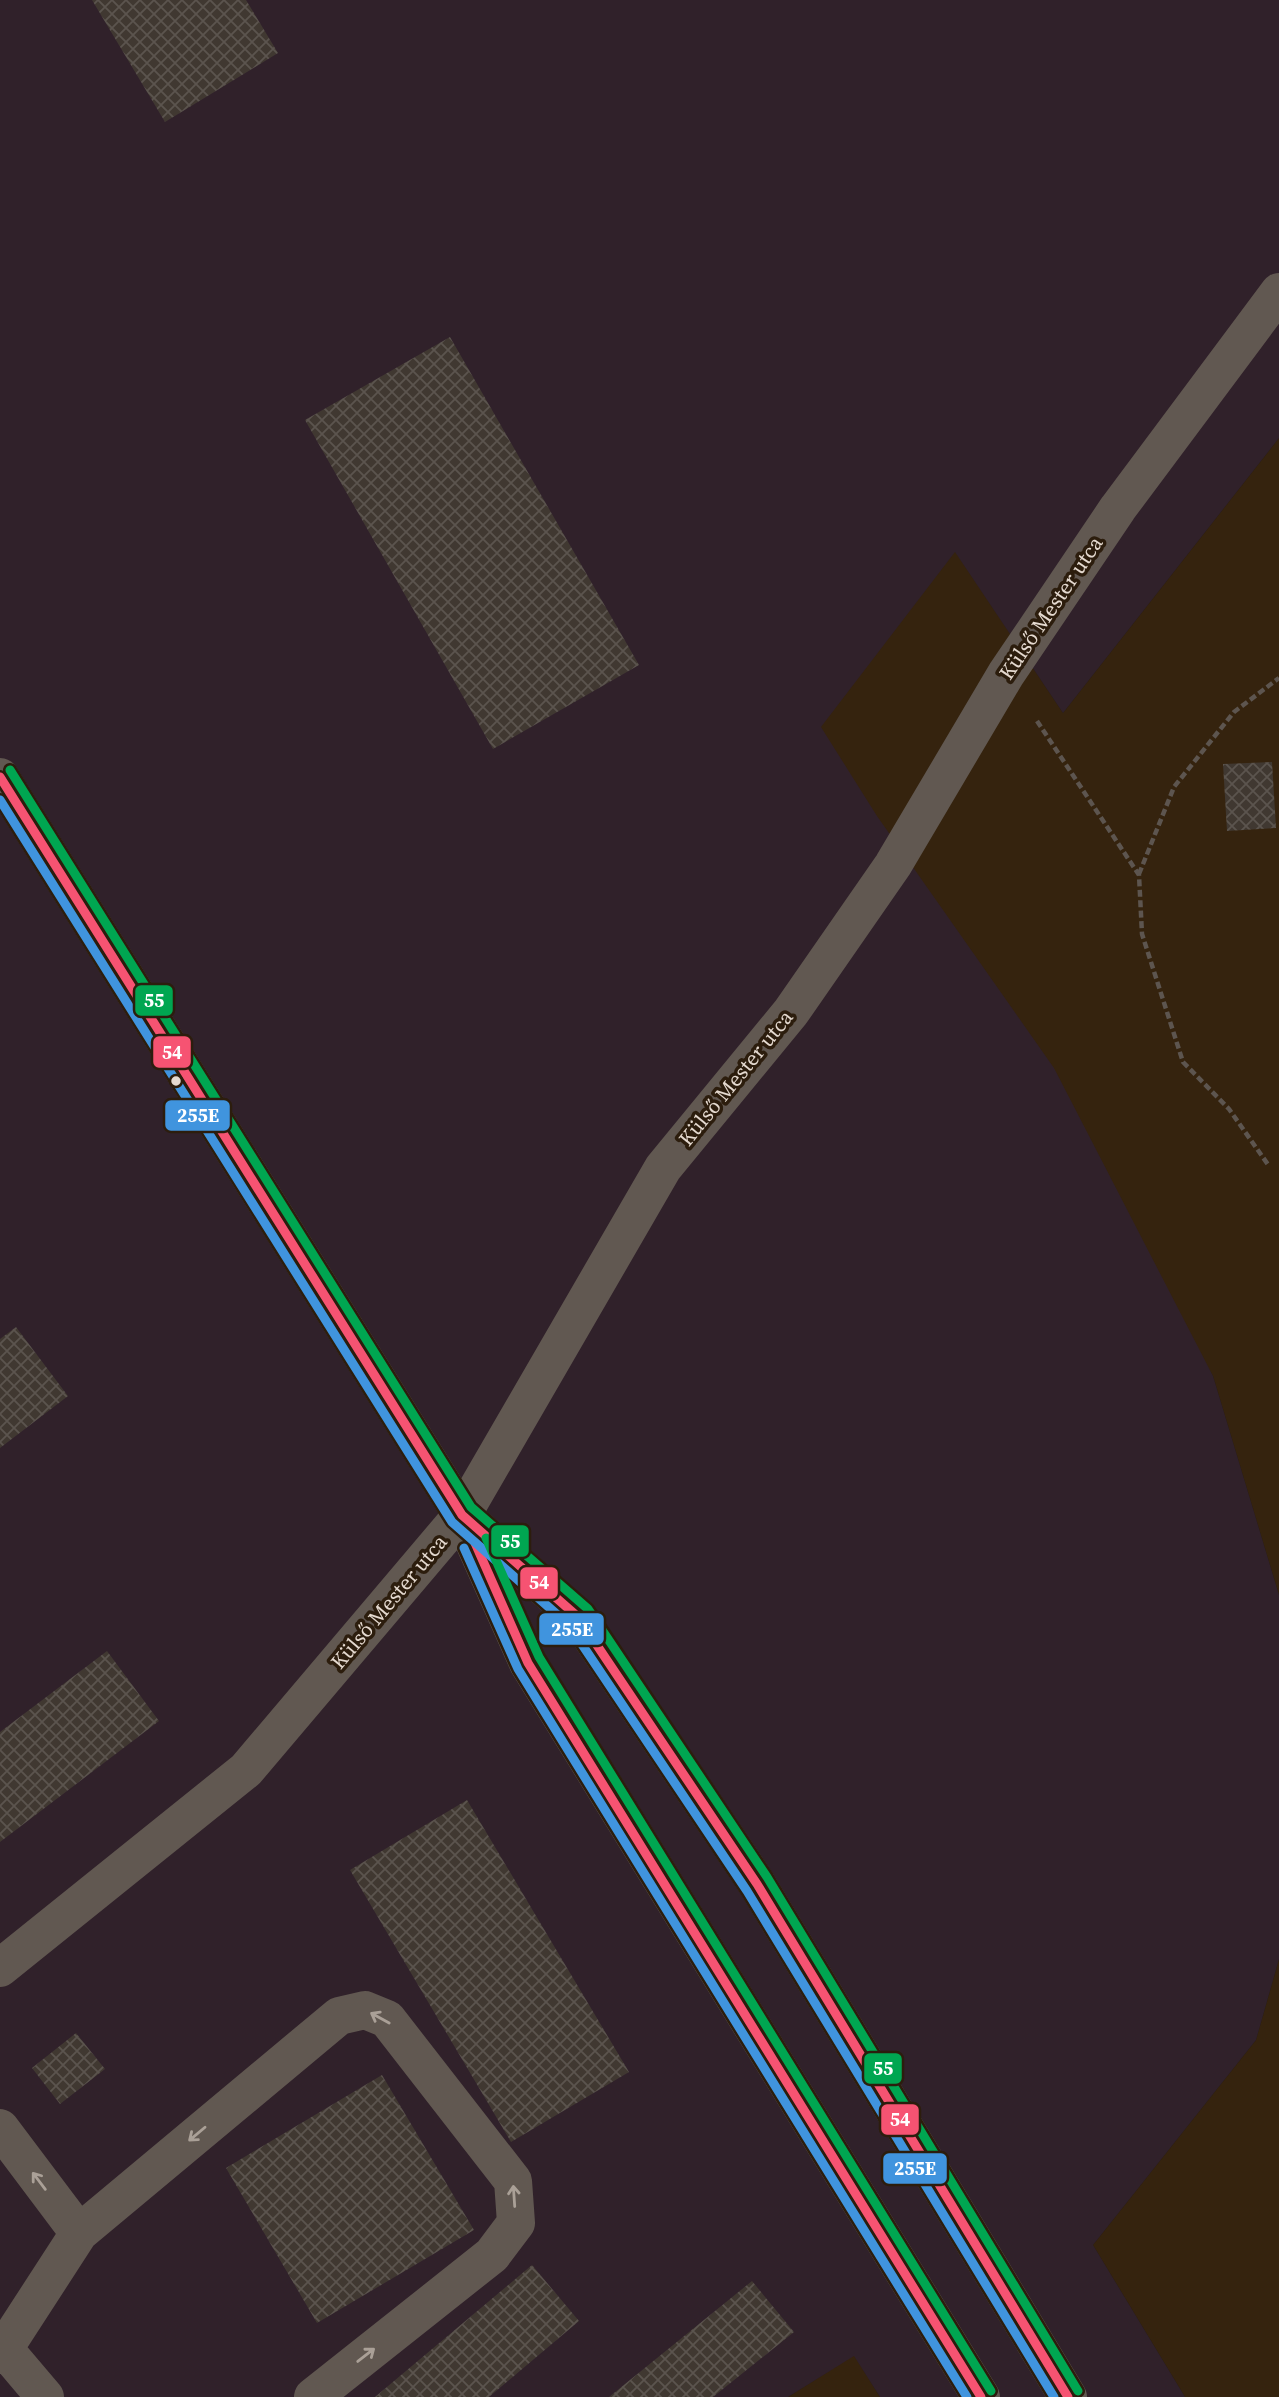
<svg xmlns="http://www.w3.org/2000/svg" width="1279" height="2397" font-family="'Source Serif 4',serif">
	<defs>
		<pattern id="building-cross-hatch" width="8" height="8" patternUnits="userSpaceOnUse" patternTransform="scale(1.75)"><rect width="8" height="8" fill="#403831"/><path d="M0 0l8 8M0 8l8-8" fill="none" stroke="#5b544e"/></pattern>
	</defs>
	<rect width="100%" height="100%" fill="#251d14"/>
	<path fill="#35230e" d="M 1279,438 L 1279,1595 L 1213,1376 L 820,727 L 955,551 L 1063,713 Z
		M 1279,1959 L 1279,2397 L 1185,2397 L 1093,2245 L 1256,2040 Z
		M 854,2355 L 880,2397 L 788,2397 Z"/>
	<path fill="#30212a" d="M 0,0 L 1279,0 L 1279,438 L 1063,713 L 955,552 L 821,727 L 877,816 L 1054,1068 L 1213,1376 L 1279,1595 L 1279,1959 L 1256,2040 L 1093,2245 L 1185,2397 L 880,2397 L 854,2356 L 788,2397 L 0,2397 Z"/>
	<path fill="url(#building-cross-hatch)" d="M 92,0 L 246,0 L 278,53 L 165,122 Z
		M 450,337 L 639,665 L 493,749 L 305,420 Z
		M 1272,762 L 1276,828 L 1227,831 L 1223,764 Z
		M 16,1327 L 68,1396 L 0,1448 L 0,1339 Z
		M 107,1651 L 159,1721 L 0,1842 L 0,1732 Z
		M 467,1800 L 629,2072 L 511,2142 L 350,1870 Z
		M 76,2033 L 105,2069 L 60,2104 L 32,2068 Z
		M 382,2075 L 474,2230 L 317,2323 L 226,2168 Z
		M 532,2265 L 579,2321 L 489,2397 L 375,2397 Z
		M 752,2281 L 794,2332 L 713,2397 L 609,2397 Z"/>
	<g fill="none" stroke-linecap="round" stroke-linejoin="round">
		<path stroke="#5d554f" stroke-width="4.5" stroke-dasharray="7 3.5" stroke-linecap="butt" d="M 1037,721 L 1139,875 L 1142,934 L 1183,1062 L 1229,1109 L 1269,1166
			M 1139,874 L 1174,787 L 1234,712 L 1279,678"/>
		<path stroke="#615851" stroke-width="38" d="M 0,777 L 462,1515 L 528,1663 L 981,2397
			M 472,1524 L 578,1617 L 757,1884 L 1068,2397
			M 0,1968 L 246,1770 L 462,1515 L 663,1168 L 791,1012 L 893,865 L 1006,674 L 1118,508 L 1279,292
			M 0,2128 L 79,2233
			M 0,2344 L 45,2397
			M 0,2355 L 79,2233 L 339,2016 L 365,2010 L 387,2019 L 513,2181 L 516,2223 L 492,2255 L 313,2397"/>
		<defs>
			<path id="bus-1" d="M 0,777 L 462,1515 L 578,1617 L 757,1884 L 1068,2397
				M 475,1543 L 528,1663 L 981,2397"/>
			<path id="bus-2" d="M 0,800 L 452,1522 L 569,1625 L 747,1891 L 1054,2397
				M 464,1548 L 518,1669 L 967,2397"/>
			<path id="bus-3" d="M 10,770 L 471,1507 L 588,1609 L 767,1877 L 1078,2391
				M 486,1538 L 539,1657 L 991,2391"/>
		</defs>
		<use href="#bus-1" stroke="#2c1d0d" stroke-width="14"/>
		<use href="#bus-2" stroke="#2c1d0d" stroke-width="14"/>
		<use href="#bus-3" stroke="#2c1d0d" stroke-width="14"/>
		<use href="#bus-1" stroke="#f65372" stroke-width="9"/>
		<use href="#bus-2" stroke="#4094de" stroke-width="9"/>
		<use href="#bus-3" stroke="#00a651" stroke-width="9"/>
	</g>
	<defs><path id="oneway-shaft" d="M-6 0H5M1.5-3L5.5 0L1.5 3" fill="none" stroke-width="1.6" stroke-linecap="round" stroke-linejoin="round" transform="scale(1.75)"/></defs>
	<g stroke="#aaa097">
		<use href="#oneway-shaft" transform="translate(380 2018) rotate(-151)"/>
		<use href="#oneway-shaft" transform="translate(197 2134) rotate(140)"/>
		<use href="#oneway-shaft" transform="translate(39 2181) rotate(-127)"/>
		<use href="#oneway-shaft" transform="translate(514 2196) rotate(-94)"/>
		<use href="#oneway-shaft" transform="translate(366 2355) rotate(-38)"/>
	</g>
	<circle fill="#e5dad0" stroke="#2c1d0d" stroke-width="2.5" cx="176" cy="1081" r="6"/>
	<g text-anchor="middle" stroke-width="7" stroke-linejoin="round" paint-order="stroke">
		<g font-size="21" fill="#e5dad0" stroke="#2c1d0d">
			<text transform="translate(1051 608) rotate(-56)" y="7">Külső Mester utca</text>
			<text transform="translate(736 1078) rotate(-51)" y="7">Külső Mester utca</text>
			<text transform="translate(389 1602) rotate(-50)" y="7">Külső Mester utca</text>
		</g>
	</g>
	<g stroke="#2c1d0d" stroke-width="2.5">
		<rect x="134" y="984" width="40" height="33" rx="7" fill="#00a651"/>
		<rect x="152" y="1035" width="40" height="34" rx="7" fill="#f65372"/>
		<rect x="164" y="1099" width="67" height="33" rx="7" fill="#4094de"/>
		<rect x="490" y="1524" width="40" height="34" rx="7" fill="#00a651"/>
		<rect x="519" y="1566" width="40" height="34" rx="7" fill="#f65372"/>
		<rect x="538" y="1612" width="67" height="34" rx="7" fill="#4094de"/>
		<rect x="863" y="2052" width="40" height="33" rx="7" fill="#00a651"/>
		<rect x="880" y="2103" width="40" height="33" rx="7" fill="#f65372"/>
		<rect x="882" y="2152" width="66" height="33" rx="7" fill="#4094de"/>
	</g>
	<g font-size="19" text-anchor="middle" font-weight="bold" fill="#fff">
		<text x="154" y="1007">55</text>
		<text x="172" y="1059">54</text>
		<text x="198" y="1122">255E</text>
		<text x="510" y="1548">55</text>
		<text x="539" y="1589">54</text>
		<text x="572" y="1636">255E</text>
		<text x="883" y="2075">55</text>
		<text x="900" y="2126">54</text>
		<text x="915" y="2175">255E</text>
	</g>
</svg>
